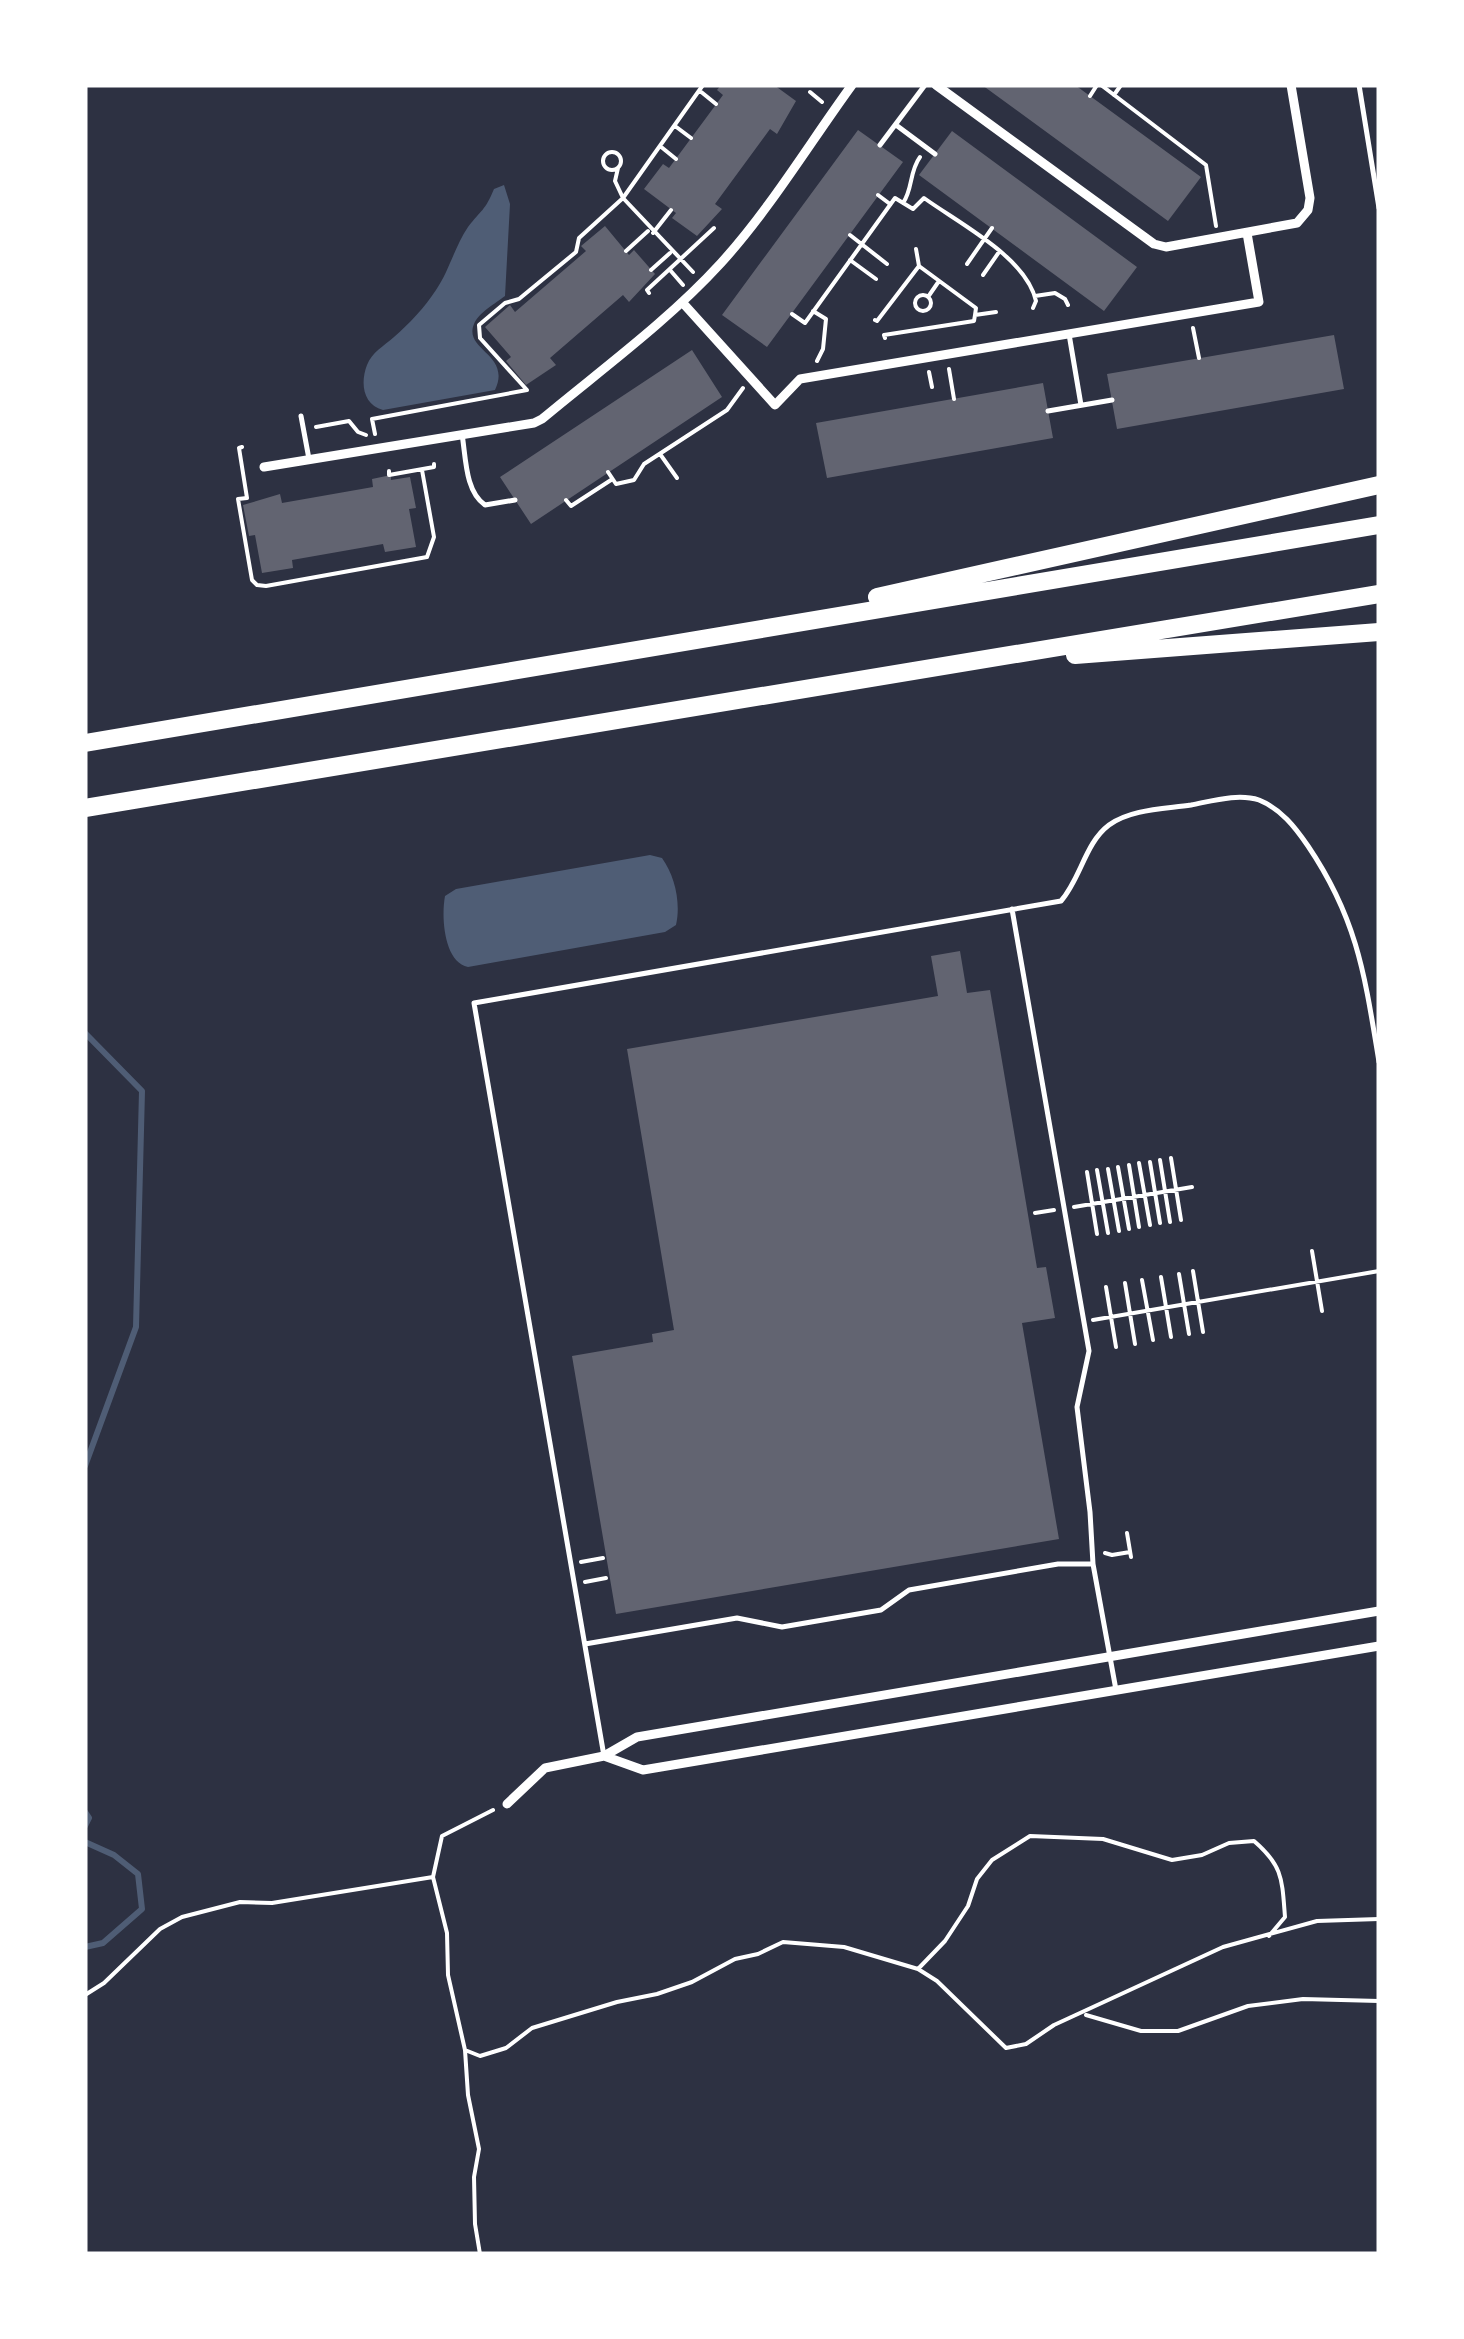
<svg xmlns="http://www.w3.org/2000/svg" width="1464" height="2339" font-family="Manrope,sans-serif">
	<rect width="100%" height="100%" fill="#2d3142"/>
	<path fill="#4f5d75" d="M 504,185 L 510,204 L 505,296 C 496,303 478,313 474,324 C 463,350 512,354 495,390 L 383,410 C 363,405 360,383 367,365 C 372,352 384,346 394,337 C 409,324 425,307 436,290 C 449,271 455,246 468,227 C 481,210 485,211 494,189 Z
		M 650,855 L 662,858 C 675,876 681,903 676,925 L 665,932 L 468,967 C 444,962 441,917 445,896 L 456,889 Z"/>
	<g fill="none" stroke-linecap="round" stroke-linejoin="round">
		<path stroke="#4f5d75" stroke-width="6" d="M 85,1033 L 142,1091 L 136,1327 L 85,1466
			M 85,1812 L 89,1818 L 85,1826
			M 85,1842 L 114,1855 L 138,1874 L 142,1909 L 103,1943 L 85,1947"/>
	</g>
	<path fill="#626471" d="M 721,85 L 774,85 L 796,101 L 777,134 L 770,129 L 715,204 L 722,209 L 697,236 L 672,218 L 676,213 L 644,189 L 663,164 L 669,168 L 723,95 L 717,90 Z
		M 982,85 L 1075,85 L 1201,177 L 1168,221 Z
		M 858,130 L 903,162 L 767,347 L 722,315 Z
		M 952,131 L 1137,267 L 1104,311 L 919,175 Z
		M 605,226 L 629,255 L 634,250 L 655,274 L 629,302 L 623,295 L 550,358 L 556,365 L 526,385 L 506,361 L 511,357 L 485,327 L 510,305 L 515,312 L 586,251 L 581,246 Z
		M 1334,335 L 1344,389 L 1117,429 L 1107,374 Z
		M 692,350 L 722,397 L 531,524 L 500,477 Z
		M 1043,383 L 1053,438 L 827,478 L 816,423 Z
		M 391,475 L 391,480 L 410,477 L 416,508 L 409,509 L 416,547 L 385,552 L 383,544 L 292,560 L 293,568 L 262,573 L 255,535 L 249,536 L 243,505 L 280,494 L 282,503 L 373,487 L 372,479 Z
		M 960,951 L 967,993 L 990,990 L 1037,1268 L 1046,1267 L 1055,1318 L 1022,1323 L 1059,1539 L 616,1614 L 572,1356 L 653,1342 L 652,1334 L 674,1330 L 627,1049 L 938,996 L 931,956 Z"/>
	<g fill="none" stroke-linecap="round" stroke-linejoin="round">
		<path stroke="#fff" stroke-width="4" d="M 1101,85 L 1206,165 L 1216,226
			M 700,91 L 716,104
			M 810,92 L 822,102
			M 1114,95 L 1121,85
			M 1090,96 L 1097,85
			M 675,126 L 691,138
			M 660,146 L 676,159
			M603 161a9 9 0 1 1 18 0a9 9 0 1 1-18 0Z
			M 878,195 L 890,204
			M 903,203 C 913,189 909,172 920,157
			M 653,233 L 671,210
			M 850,235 L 887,264
			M 916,249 L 919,266
			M 626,251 L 648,231
			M 850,260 L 876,279
			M 967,264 L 992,228
			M 651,270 L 670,253
			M 670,270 L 683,285
			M 693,272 L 623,198 L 703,85
			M 983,275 L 999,252
			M 649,293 L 647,290 L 714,228
			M915 303a8 8 0 1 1 16 0a8 8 0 1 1-16 0Z
			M 1035,296 L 1055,293 L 1065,299 L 1068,305
			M 928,297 L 939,281
			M 813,311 L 826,319 L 823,349 L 817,361
			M 792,314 L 805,323 L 895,198 L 913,209 L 924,198 C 960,224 1026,257 1036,301 L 1033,308
			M 875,320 L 877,321 L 919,266 L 976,308 L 975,315
			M 1193,328 L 1199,358
			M 885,338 L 884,335 L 974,321 L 975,315 L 996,312
			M 949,369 L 954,399
			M 929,372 L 932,387
			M 316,427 L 349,421 L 358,432 L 366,435
			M 375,434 L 372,419 L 527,390 L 480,338 L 479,325 L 505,303 L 519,299 L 576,252 L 579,238 L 623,198 L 615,181 L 618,168
			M 242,447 L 239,448 L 247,498 L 238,499 L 252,580 L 257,585 L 266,586 L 427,557 L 434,537 L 422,470
			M 660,454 L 677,478
			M 389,471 L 389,475 L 434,467 L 434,464
			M 608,472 L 616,484 L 634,480 L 644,464 L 727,410 L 743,388
			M 566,500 L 571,506 L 611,480
			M 1171,1158 L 1181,1220
			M 1160,1160 L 1170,1222
			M 1150,1162 L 1160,1223
			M 1139,1163 L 1150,1225
			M 1129,1165 L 1139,1227
			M 1118,1167 L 1129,1229
			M 1108,1169 L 1119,1231
			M 1097,1170 L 1108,1233
			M 1087,1172 L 1097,1234
			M 1074,1207 L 1192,1187
			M 1035,1213 L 1054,1210
			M 1312,1251 L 1322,1311
			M 1193,1271 L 1203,1332
			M 1179,1274 L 1189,1334
			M 1161,1277 L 1171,1337
			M 1142,1280 L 1153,1340
			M 1125,1283 L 1135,1344
			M 1106,1287 L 1116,1347
			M 1093,1320 L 1379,1271
			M 1127,1533 L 1131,1557
			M 1105,1553 L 1112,1555 L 1130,1552
			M 581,1562 L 603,1558
			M 585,1582 L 606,1578
			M 493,1810 L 442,1836 L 433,1877 L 447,1933 L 448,1975 L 465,2050 L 480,2056 L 506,2048 L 532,2028 L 617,2002 L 657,1994 L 692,1982 L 735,1959 L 758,1954 L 783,1942 L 844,1947 L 918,1969 L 937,1981 L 1006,2048 L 1026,2044 L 1054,2025 L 1223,1947 L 1317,1921 L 1379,1919
			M 918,1969 L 945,1941 L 968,1906 L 977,1879 L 992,1860 L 1030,1836 L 1103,1839 L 1172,1860 L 1202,1855 L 1229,1843 L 1254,1841 C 1283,1866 1282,1879 1285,1917 L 1269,1936
			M 85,1995 L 104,1983 L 160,1929 L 182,1917 L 240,1902 L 272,1903 L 433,1877
			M 1086,2015 L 1141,2031 L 1178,2031 L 1248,2006 L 1303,1999 L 1379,2001
			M 465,2050 L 468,2095 L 479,2149 L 474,2177 L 475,2224 L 480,2254"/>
		<path stroke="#fff" stroke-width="5" d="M 1359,85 L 1379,208
			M 896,125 L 935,154
			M 880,145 L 925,85
			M 1069,334 L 1081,405
			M 1048,411 L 1112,400
			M 301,416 L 309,459
			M 462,434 C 466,458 465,491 485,505 L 515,500
			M 1012,909 L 1089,1351 L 1077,1407 L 1090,1512 L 1093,1564 L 1116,1690
			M 585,1644 L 737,1618 L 782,1627 L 881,1610 L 909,1590 L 1058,1564 L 1093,1564
			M 604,1756 L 474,1003 L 1061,901 C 1081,878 1085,843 1109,825 C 1131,809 1165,809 1191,805 C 1212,801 1238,793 1259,800 C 1281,809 1295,827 1308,846 C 1358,920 1365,977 1379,1062"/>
		<path stroke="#fff" stroke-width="9" d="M 936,85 L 1154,244 L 1166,247 L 1297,223 L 1308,210 L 1310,198 L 1291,85
			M 682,302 L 775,405 L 800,379 L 1259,302 L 1247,233
			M 264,467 L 534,423 L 542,419 C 602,369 668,321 721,263 C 770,209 809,144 852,85
			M 604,1756 L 643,1770 L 1379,1646
			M 507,1804 L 545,1768 L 604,1756 L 637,1737 L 1379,1611"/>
		<path stroke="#fff" stroke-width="18" d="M 877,597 L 1379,485
			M 1075,655 L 1379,632
			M 85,743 L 1379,525
			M 85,808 L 1379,594"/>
	</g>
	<rect width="1464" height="2339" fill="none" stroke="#ffffff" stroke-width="175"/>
</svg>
